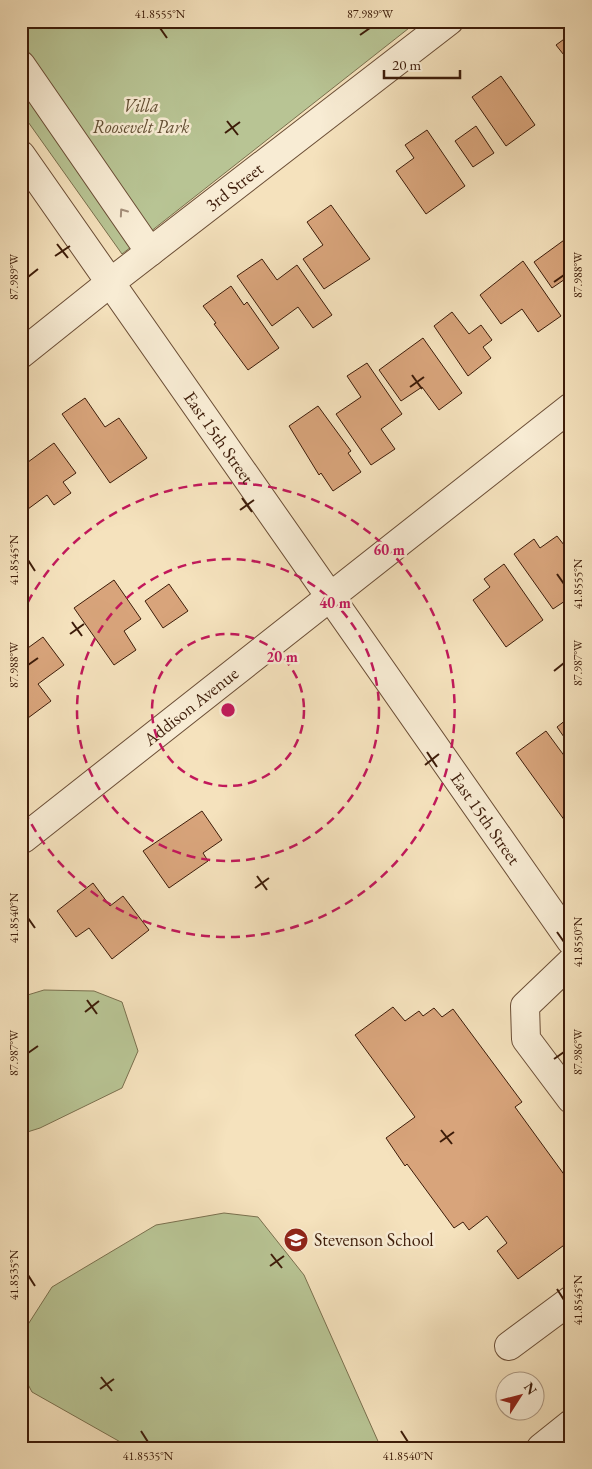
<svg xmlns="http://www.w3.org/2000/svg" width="592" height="1469" font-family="'EB Garamond',serif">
	<rect width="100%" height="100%" fill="#f5e2bd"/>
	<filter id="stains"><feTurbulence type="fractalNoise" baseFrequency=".004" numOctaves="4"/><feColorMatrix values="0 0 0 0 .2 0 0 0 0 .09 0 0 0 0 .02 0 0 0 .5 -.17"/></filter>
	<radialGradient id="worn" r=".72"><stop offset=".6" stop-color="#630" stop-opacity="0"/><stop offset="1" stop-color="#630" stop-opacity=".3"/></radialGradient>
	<path fill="#b8c494" stroke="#7a704e" d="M 21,21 L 418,21 L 122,254 L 21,112 Z
		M 44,990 L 94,991 L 122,1002 L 138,1051 L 122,1088 L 40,1128 L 21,1134 L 21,997 Z
		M 224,1213 L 258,1217 L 304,1275 L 381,1448 L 131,1448 L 32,1392 L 21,1371 L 21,1351 L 27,1326 L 52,1287 L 156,1225 Z"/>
	<path fill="#d8a47b" stroke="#3d1c09" d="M 571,34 L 571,64 L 556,45 Z
		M 501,76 L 535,125 L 506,146 L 472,97 Z
		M 476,126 L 494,153 L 473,167 L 455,141 Z
		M 427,130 L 465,186 L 426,214 L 396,171 L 414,158 L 405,145 Z
		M 331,205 L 370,259 L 324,289 L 303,259 L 323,245 L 307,222 Z
		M 571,235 L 571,275 L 552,288 L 534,262 Z
		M 262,259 L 277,280 L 297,265 L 332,315 L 313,328 L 298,307 L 272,326 L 237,276 Z
		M 523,261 L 561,316 L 538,332 L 522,309 L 501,324 L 480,295 Z
		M 231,286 L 244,305 L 247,302 L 279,348 L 248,370 L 214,324 L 216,323 L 203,306 Z
		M 452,312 L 469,334 L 481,325 L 492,340 L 483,347 L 491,358 L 468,376 L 434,326 Z
		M 423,338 L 462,393 L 439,410 L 422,387 L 401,401 L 379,370 Z
		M 367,363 L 402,414 L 381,429 L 395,449 L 371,465 L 336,414 L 361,397 L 347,376 Z
		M 85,398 L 105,427 L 119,418 L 147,458 L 110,483 L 62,414 Z
		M 318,406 L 351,451 L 348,453 L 361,472 L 333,491 L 321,473 L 319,475 L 289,426 Z
		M 54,443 L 76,473 L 63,482 L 71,493 L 54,505 L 47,495 L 24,512 L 21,508 L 21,461 L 24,465 Z
		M 557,536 L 571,554 L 571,597 L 553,609 L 514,554 L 534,539 L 540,548 Z
		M 504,564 L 543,620 L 506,647 L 473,600 L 490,587 L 484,579 Z
		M 114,580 L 141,619 L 124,631 L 136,650 L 114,665 L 74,608 Z
		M 169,584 L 188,611 L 163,628 L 145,601 Z
		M 43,637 L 64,665 L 38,684 L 51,701 L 28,718 L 21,710 L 21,653 Z
		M 571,716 L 571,747 L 557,727 Z
		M 546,731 L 571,765 L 571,817 L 565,821 L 516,753 Z
		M 202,811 L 222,840 L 203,853 L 208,861 L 169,888 L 143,851 Z
		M 93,883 L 110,906 L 123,896 L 149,930 L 112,959 L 89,928 L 76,937 L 57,911 Z
		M 393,1007 L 405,1021 L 419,1011 L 423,1016 L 434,1008 L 442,1017 L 453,1009 L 522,1102 L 515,1107 L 571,1184 L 571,1240 L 518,1279 L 497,1251 L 507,1243 L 487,1216 L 469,1230 L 463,1222 L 454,1228 L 407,1164 L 405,1166 L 386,1138 L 415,1117 L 355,1035 Z"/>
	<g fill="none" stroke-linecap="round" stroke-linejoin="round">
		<defs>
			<g id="minor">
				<path d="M 21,65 L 150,252"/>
				<path id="s1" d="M 21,155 L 571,941"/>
				<path id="s2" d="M 21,354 L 111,282 L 449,21"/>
				<path id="s3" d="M 23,839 L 571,407"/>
				<path d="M 571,962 L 525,1006 L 526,1039 L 571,1099"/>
				<path d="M 509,1346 L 571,1300"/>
				<path d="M 541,1448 L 571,1424"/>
			</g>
		</defs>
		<use href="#minor" stroke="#6b4e36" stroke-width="30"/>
		<use href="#minor" stroke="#f8ecd4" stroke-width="28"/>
	</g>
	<defs><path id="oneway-chevron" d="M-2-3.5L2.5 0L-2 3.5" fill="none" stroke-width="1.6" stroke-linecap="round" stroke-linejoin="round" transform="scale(1.25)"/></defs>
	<use stroke="#a48e79" href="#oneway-chevron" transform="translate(123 212) rotate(-125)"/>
	<path fill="none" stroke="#3d1c09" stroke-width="2" d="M 160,28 L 167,38M 360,35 L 370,28M 227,121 L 238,135M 225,133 L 240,122M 57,244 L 68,258M 55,256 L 70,246M 28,277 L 38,269M 554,282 L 564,275M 412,375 L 422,389M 410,387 L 424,377M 242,498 L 252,512M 240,510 L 254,500M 28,560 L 35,571M 557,574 L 564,584M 72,622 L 82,636M 70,634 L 84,624M 28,665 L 38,658M 554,671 L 564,663M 427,752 L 437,767M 425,765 L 439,754M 257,876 L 267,890M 255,888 L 269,878M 28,918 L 35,928M 557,932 L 564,942M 87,1000 L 97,1014M 85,1012 L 99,1001M 28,1053 L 38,1046M 554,1059 L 564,1052M 441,1130 L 452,1144M 440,1142 L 454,1132M 271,1254 L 282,1268M 270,1266 L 284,1256M 28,1275 L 35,1286M 557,1289 L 564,1300M 101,1377 L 112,1391M 100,1389 L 114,1379M 141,1431 L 148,1442M 401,1431 L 408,1442"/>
	<g fill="none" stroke="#c2185b" stroke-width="2.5" stroke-dasharray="9 6">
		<circle cx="228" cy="710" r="76"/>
		<circle cx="228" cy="710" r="151"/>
		<path d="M21 616A227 227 0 1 1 21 804"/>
	</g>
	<defs>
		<symbol id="school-disc" viewBox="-11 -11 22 22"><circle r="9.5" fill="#8f2418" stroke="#f8ecd4"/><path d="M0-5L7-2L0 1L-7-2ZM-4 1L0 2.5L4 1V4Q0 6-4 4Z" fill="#fff"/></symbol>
	</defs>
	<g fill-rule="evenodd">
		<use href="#school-disc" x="282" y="1226" width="28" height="28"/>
	</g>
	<g text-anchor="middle" stroke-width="5" stroke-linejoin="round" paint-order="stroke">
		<g font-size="18" font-style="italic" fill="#624e33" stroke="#f8ecd4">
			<text x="141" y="112">Villa<tspan x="141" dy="21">Roosevelt Park</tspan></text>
		</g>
		<g font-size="18" fill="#3d1c09" stroke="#f8ecd4">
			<text dy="6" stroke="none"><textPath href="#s2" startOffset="271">3rd Street</textPath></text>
			<text dy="6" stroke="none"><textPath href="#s1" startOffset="345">East 15th Street</textPath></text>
			<text dy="6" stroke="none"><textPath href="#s3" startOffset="214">Addison Avenue</textPath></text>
			<text dy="6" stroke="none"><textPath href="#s1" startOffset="810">East 15th Street</textPath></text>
		</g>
		<g font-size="18" fill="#3d1c09" stroke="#f8ecd4" text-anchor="start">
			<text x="314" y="1246">Stevenson School</text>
		</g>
	</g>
	<circle cx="228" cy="710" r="8" fill="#c2185b" stroke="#f8ecd4" stroke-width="2.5"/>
	<g font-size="15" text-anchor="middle" font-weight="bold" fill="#c2185b" stroke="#f8ecd4" stroke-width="5" stroke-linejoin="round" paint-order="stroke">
		<text x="389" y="555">60 m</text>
		<text x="335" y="608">40 m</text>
		<text x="282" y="662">20 m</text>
	</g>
	<rect width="592" height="1469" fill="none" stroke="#f5e2bd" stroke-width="55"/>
	<g transform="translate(520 1396) rotate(54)"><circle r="24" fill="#f8ecd4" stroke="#ad9983"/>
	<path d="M0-4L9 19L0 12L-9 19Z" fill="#8f2418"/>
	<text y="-8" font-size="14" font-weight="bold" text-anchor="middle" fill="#3d1c09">N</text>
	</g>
	<path d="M384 70v8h76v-8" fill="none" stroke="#3d1c09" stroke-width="2.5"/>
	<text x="392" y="70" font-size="15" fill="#3d1c09" stroke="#f8ecd4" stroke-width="4" paint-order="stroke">20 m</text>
	<rect x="28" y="28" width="536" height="1414" fill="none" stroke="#3d1c09" stroke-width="2"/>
	<g font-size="12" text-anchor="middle" fill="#3d1c09">
		<text x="160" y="18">41.8555°N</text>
		<text x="370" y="18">87.989°W</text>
		<text transform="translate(578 275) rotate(-90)" y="4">87.988°W</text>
		<text transform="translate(14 277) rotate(-90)" y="4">87.989°W</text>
		<text transform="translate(14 560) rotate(-90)" y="4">41.8545°N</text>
		<text transform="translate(578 584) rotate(-90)" y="4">41.8555°N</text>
		<text transform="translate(578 663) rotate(-90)" y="4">87.987°W</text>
		<text transform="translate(14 665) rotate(-90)" y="4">87.988°W</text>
		<text transform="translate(14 918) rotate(-90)" y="4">41.8540°N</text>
		<text transform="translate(578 942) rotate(-90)" y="4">41.8550°N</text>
		<text transform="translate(578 1052) rotate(-90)" y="4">87.986°W</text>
		<text transform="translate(14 1053) rotate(-90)" y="4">87.987°W</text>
		<text transform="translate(14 1275) rotate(-90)" y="4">41.8535°N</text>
		<text transform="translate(578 1300) rotate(-90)" y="4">41.8545°N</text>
		<text x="148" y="1460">41.8535°N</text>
		<text x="408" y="1460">41.8540°N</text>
	</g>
	<rect width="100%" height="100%" filter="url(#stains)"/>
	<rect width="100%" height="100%" fill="url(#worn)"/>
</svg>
